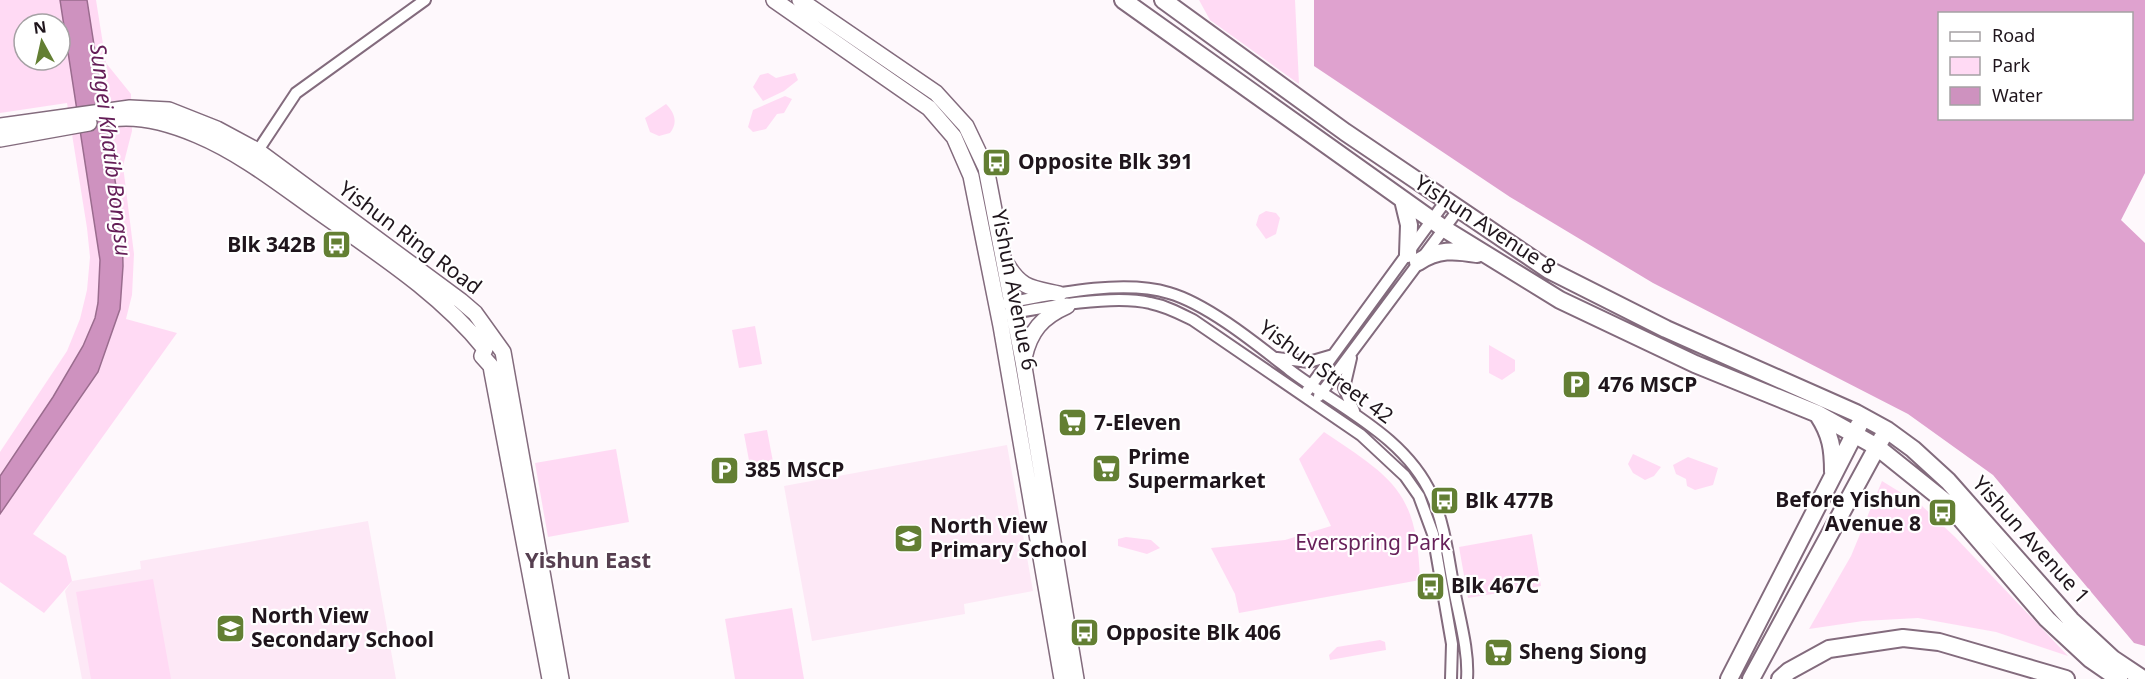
<svg xmlns="http://www.w3.org/2000/svg" width="2145" height="679" font-family="'Noto Sans',sans-serif">
	<rect width="100%" height="100%" fill="#fef8fc"/>
	<path fill="#fde8f6" d="M 1007,445 L 1033,591 L 964,604 L 965,614 L 812,641 L 784,486 Z
		M 368,521 L 396,679 L 82,679 L 65,591 L 72,581 L 141,569 L 140,561 Z"/>
	<path fill="#ffdaf4" fill-rule="evenodd" d="M 0,0 L 96,0 L 106,63 L 131,94 L 132,131 L 123,166 L 134,254 L 132,295 L 126,319 L 177,333 L 33,534 L 66,556 L 72,581 L 44,613 L 0,582 L 0,452 L 67,351 L 80,319 L 87,290 L 90,257 L 87,228 L 67,103 L 0,113 ZM 24,24 L 60,24 L 60,60 L 24,60 Z
		M 1199,0 L 1295,0 L 1299,84 L 1210,20 Z
		M 768,73 L 776,78 L 795,73 L 798,80 L 784,91 L 763,101 L 753,87 L 760,75 Z
		M 785,96 L 792,99 L 784,113 L 777,114 L 766,129 L 753,132 L 748,127 L 753,110 Z
		M 666,104 C 675,113 678,123 670,133 L 659,136 L 650,132 L 645,118 Z
		M 1266,211 L 1276,213 L 1280,218 L 1276,234 L 1266,239 L 1256,225 L 1259,215 Z
		M 755,326 L 762,364 L 739,368 L 732,330 Z
		M 1489,345 L 1515,360 L 1515,371 L 1502,380 L 1489,373 Z
		M 767,430 L 774,467 L 751,471 L 744,434 Z
		M 1324,432 C 1394,479 1417,491 1420,580 L 1239,613 L 1235,594 L 1211,548 L 1285,540 L 1331,526 L 1299,459 Z
		M 616,449 L 629,522 L 548,537 L 535,463 Z
		M 1633,454 L 1661,467 L 1654,476 L 1645,480 L 1633,473 L 1628,464 Z
		M 1688,457 L 1718,468 L 1713,485 L 1695,490 L 1687,486 L 1686,479 L 1676,474 L 1673,465 Z
		M 1882,481 L 1921,505 L 1955,537 L 2068,656 L 1996,632 L 1918,618 L 1863,621 L 1809,629 L 1851,556 Z
		M 1532,534 L 1541,586 L 1468,598 L 1459,547 Z
		M 1126,537 L 1151,540 L 1160,548 L 1147,554 L 1118,546 L 1118,539 Z
		M 153,579 L 171,679 L 91,679 L 76,592 Z
		M 792,608 L 804,679 L 735,679 L 725,619 Z
		M 1380,640 L 1385,642 L 1386,650 L 1330,660 L 1329,655 L 1337,647 Z"/>
	<path fill="#dfa2cf" fill-rule="evenodd" d="M 1314,0 L 2145,0 L 2145,173 L 2121,220 L 2145,243 L 2145,646 L 2134,643 L 1993,475 L 1908,414 L 1653,283 L 1510,197 L 1314,66 ZM 1940,14 L 2132,14 L 2132,118 L 1940,118 Z"/>
	<path fill="#ce92bf" stroke="#9a6c8e" stroke-width="1.5" d="M 60,0 L 87,0 L 122,225 L 123,266 L 120,309 L 98,372 L 0,514 L 0,476 L 53,397 L 83,346 L 95,318 L 98,303 L 100,260 Z"/>
	<g fill="none" stroke-linecap="round" stroke-linejoin="round">
		<defs>
			<path id="minor" d="M 255,155 L 296,93 L 425,0
				M 1007,303 C 1054,294 1123,279 1169,293 C 1208,304 1259,346 1291,371 C 1340,408 1406,437 1432,496 C 1445,526 1448,558 1454,589 C 1459,617 1469,650 1467,679
				M 1008,314 C 1045,307 1114,294 1150,303 C 1166,306 1179,313 1193,320 L 1361,435 L 1405,476 L 1419,496 L 1433,534 L 1452,644 L 1451,679
				M 1277,358 L 1309,362 L 1333,355
				M 1351,358 L 1344,388 L 1354,411
				M 1307,391 L 1445,202
				M 1319,396 L 1458,210"/>
			<path id="secondary" d="M 774,0 L 929,108 L 954,137 L 971,176 L 1001,326 L 1062,679
				M 800,0 L 936,93 L 966,126 L 986,168 L 1023,361 L 1076,679
				M 112,119 C 140,115 171,124 197,135 C 240,153 278,183 316,210 C 375,252 439,292 485,349 L 482,356 L 491,366 L 492,372 L 550,679
				M 0,126 L 130,108 L 169,110 L 217,129 L 258,151 L 461,301 L 475,313 L 503,352 L 561,679
				M 0,139 L 89,123
				M 1006,263 C 1021,289 1032,288 1059,294
				M 1024,358 C 1030,331 1042,317 1067,306"/>
			<path id="primary" d="M 1123,0 L 1443,228 L 1560,300 L 1695,364 L 1818,414 L 1877,447 L 1948,504 L 2047,619 L 2090,659 L 2119,679
				M 1163,0 L 1345,132 L 1549,270 L 1666,329 L 1856,413 L 1887,430 L 1913,449 L 1948,481 L 2071,620 L 2113,659 L 2143,679
				M 1403,200 L 1409,225 L 1408,254
				M 1418,262 C 1438,249 1454,250 1477,254
				M 1818,415 C 1831,435 1833,449 1833,472
				M 1729,679 L 1859,425
				M 1751,679 L 1882,438
				M 1780,679 L 1789,671 L 1829,649 L 1903,638 L 1939,642 L 2066,679"/>
		</defs>
		<use href="#minor" stroke="#836b7d" stroke-width="14"/>
		<use href="#secondary" stroke="#836b7d" stroke-width="18"/>
		<use href="#primary" stroke="#836b7d" stroke-width="20"/>
		<use href="#minor" stroke="#fff" stroke-width="10"/>
		<use href="#secondary" stroke="#fff" stroke-width="15"/>
		<use href="#primary" stroke="#fff" stroke-width="16"/>
	</g>
	<defs>
		<symbol id="bus-square" viewBox="-11 -11 22 22"><rect x="-9" y="-9" width="18" height="18" rx="4" fill="#637f33" stroke="#fff"/><path d="M-5-6H5V4H4V6H2V4H-2V6H-4V4H-5ZM-3.5-4V0h7V-4ZM-3.5 1.2v1.5H-2V1.2ZM2 1.2v1.5H3.5V1.2Z" fill="#fff"/></symbol>
		<symbol id="parking-square" viewBox="-11 -11 22 22"><rect x="-9" y="-9" width="18" height="18" rx="4" fill="#637f33" stroke="#fff"/><path d="M-3.5-5.5H1a3.5 3.5 0 0 1 0 7H-1V5.5H-3.5ZM-1-3.4V-.6H.8a1.4 1.4 0 0 0 0-2.8Z" fill="#fff"/></symbol>
		<symbol id="supermarket-square" viewBox="-11 -11 22 22"><rect x="-9" y="-9" width="18" height="18" rx="4" fill="#637f33" stroke="#fff"/><path d="M-6-5.5h2.5l.6 2H6L4.5 2H-2.5L-4.4-4H-6ZM-1.5 3.2a1.3 1.3 0 1 0 .1 0ZM3 3.2a1.3 1.3 0 1 0 .1 0Z" fill="#fff"/></symbol>
		<symbol id="school-square" viewBox="-11 -11 22 22"><rect x="-9" y="-9" width="18" height="18" rx="4" fill="#637f33" stroke="#fff"/><path d="M0-5L7-2L0 1L-7-2ZM-4 1L0 2.5L4 1V4Q0 6-4 4Z" fill="#fff"/></symbol>
	</defs>
	<g fill-rule="evenodd">
		<use href="#bus-square" x="980" y="146" width="33" height="33"/>
		<use href="#bus-square" x="320" y="228" width="33" height="33"/>
		<use href="#parking-square" x="1560" y="368" width="33" height="33"/>
		<use href="#supermarket-square" x="1056" y="406" width="33" height="33"/>
		<use href="#supermarket-square" x="1090" y="452" width="33" height="33"/>
		<use href="#parking-square" x="708" y="454" width="33" height="33"/>
		<use href="#bus-square" x="1428" y="484" width="33" height="33"/>
		<use href="#bus-square" x="1926" y="496" width="33" height="33"/>
		<use href="#school-square" x="892" y="522" width="33" height="33"/>
		<use href="#bus-square" x="1414" y="570" width="33" height="33"/>
		<use href="#school-square" x="214" y="612" width="33" height="33"/>
		<use href="#bus-square" x="1068" y="616" width="33" height="33"/>
		<use href="#supermarket-square" x="1482" y="636" width="33" height="33"/>
	</g>
	<g text-anchor="middle" stroke-width="4.5" stroke-linejoin="round" paint-order="stroke">
		<g font-size="21" font-weight="bold" fill="#1f151c" stroke="#fff" text-anchor="start">
			<text x="1018" y="169">Opposite Blk 391</text>
			<text x="316" y="252" text-anchor="end">Blk 342B</text>
			<text x="1598" y="392">476 MSCP</text>
			<text x="1094" y="430">7-Eleven</text>
			<text x="1128" y="464">Prime<tspan x="1128" dy="24">Supermarket</tspan></text>
			<text x="745" y="477">385 MSCP</text>
			<text x="1921" y="507" text-anchor="end">Before Yishun<tspan x="1921" dy="24">Avenue 8</tspan></text>
			<text x="1465" y="508">Blk 477B</text>
			<text x="930" y="533">North View<tspan x="930" dy="24">Primary School</tspan></text>
			<text x="1451" y="593">Blk 467C</text>
			<text x="251" y="623">North View<tspan x="251" dy="24">Secondary School</tspan></text>
			<text x="1106" y="640">Opposite Blk 406</text>
			<text x="1519" y="659">Sheng Siong</text>
		</g>
		<g font-size="21" fill="#1f151c" stroke="#fff">
			<text transform="translate(1485 225) rotate(33)" y="7">Yishun Avenue 8</text>
			<text transform="translate(410 238) rotate(37)" y="7">Yishun Ring Road</text>
			<text transform="translate(1014 290) rotate(79)" y="7">Yishun Avenue 6</text>
			<text transform="translate(1326 372) rotate(36)" y="7">Yishun Street 42</text>
			<text transform="translate(2031 540) rotate(48)" y="7">Yishun Avenue 1</text>
		</g>
		<g font-size="21" fill="#67215a" stroke="#fff">
			<text x="1373" y="550">Everspring Park</text>
		</g>
		<g font-size="22" font-style="italic" fill="#651e58" stroke="#fff">
			<text transform="translate(111 150) rotate(83)" y="8">Sungei Khatib Bongsu</text>
		</g>
		<g font-size="22" font-weight="bold" fill="#563f50" stroke="#fff">
			<text x="588" y="568">Yishun East</text>
		</g>
	</g>
	<rect x="1938" y="12" width="195" height="108" fill="#ffffff" stroke="#a5a1a4" stroke-width="1.5"/>
	<rect x="1950" y="32" width="30" height="9" fill="#ffffff" stroke="#a5a1a4" stroke-width="1.5"/>
	<text x="1992" y="42" font-size="18" fill="#1f151c">Road</text>
	<rect x="1950" y="57" width="30" height="18" fill="#ffdaf4" stroke="#a5a1a4" stroke-width="1.5"/>
	<text x="1992" y="72" font-size="18" fill="#1f151c">Park</text>
	<rect x="1950" y="87" width="30" height="18" fill="#ce92bf" stroke="#a5a1a4" stroke-width="1.5"/>
	<text x="1992" y="102" font-size="18" fill="#1f151c">Water</text>
	<g transform="translate(42 42) rotate(352)"><circle r="28" fill="#ffffff" stroke="#a5a1a4" stroke-width="1.5"/>
	<path d="M0-4.5L10 22L0 15L-10 22Z" fill="#637f33"/>
	<text y="-9" font-size="16" font-weight="bold" text-anchor="middle" fill="#1f151c">N</text>
	</g>
</svg>
